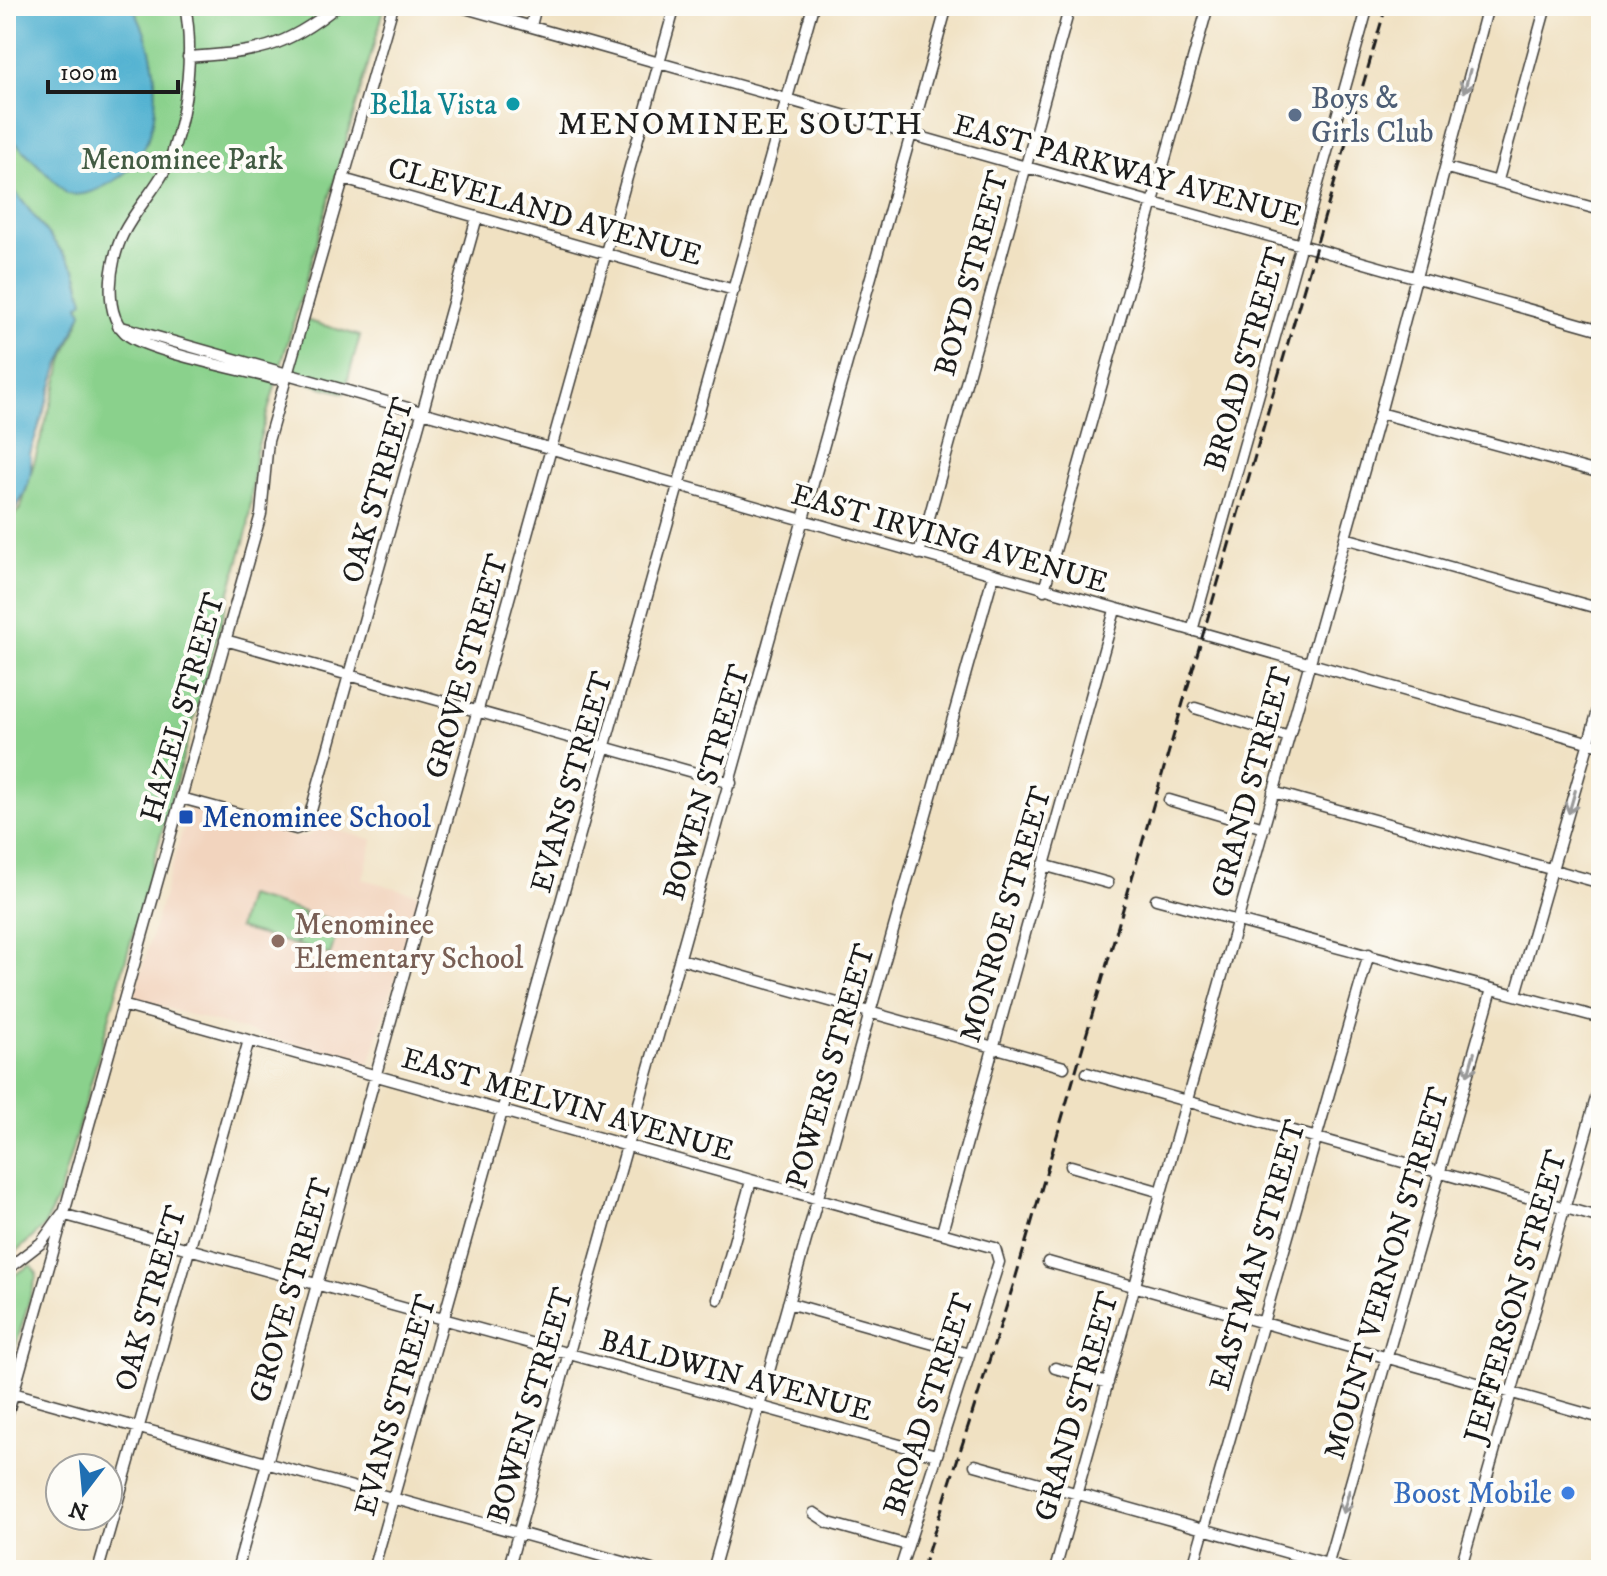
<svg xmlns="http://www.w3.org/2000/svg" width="1607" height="1576" font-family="'IM FELL DW Pica',serif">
	<rect width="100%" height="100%" fill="#fdfcf7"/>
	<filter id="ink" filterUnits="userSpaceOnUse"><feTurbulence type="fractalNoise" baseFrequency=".0125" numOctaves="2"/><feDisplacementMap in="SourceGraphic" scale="16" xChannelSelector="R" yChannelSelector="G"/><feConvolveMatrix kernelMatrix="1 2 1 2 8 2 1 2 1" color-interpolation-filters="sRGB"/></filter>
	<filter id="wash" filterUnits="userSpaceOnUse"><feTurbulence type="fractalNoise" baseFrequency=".006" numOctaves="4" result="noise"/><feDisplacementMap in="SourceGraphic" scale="32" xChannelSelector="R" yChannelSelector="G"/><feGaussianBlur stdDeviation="1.8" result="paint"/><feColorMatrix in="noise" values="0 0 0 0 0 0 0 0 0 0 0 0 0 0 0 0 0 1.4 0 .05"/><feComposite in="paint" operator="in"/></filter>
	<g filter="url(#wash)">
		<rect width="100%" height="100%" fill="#f0e1c2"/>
		<path fill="#f2d4be" d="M 189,808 L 294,837 L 310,835 L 316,824 L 373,840 L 363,879 L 420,895 L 369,1065 L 133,999 Z"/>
		<path fill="#8ad18c" stroke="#537654" stroke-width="2" d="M 6,6 L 385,6 L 256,452 L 248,528 L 59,1195 L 44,1227 L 6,1261 L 6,523 L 21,508 L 65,355 L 80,319 L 80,284 L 75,269 L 6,180 Z
			M 302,319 L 360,336 L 344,393 L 286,377 Z
			M 247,896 L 304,912 L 295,945 L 238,928 Z
			M 307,913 L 340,922 L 330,955 L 297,945 Z
			M 31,1265 L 37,1274 L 6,1379 L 6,1280 Z"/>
		<path fill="#53b2d1" stroke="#386776" stroke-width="2" d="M 6,6 L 132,6 C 162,56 171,146 114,181 C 98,190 85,197 67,194 L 6,133 Z
			M 6,180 L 75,269 L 84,301 L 79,305 L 82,313 L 58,368 L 30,454 C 35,479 23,502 6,519 Z"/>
	</g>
	<g filter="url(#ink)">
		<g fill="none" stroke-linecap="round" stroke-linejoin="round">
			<defs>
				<path id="minor" d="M 185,6 C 194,51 187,107 173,151 C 163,183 138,204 123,234 C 110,260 101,316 129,336 C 152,352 243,370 275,379 L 286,377
					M 458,6 L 1601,330
					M 531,26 L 536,6
					M 188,57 C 256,52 283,50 337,6
					M 1447,168 L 1601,210
					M 343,179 L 734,290
					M 1498,180 L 1546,6
					M 118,326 L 1601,746
					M 1380,413 L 1601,473
					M 1345,538 L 1601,609
					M 919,554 L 1070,6
					M 1044,590 L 1208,6
					M 1192,631 L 1368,6
					M 225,640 L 731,783
					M 1195,708 L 1289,737
					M 1273,792 L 1601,883
					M 181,798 L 296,829 L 307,825 L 477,217
					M 1169,800 L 1264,828
					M 1043,865 L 1108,883
					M 1156,899 L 1601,1018
					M 681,959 L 1064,1067
					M 1516,994 L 1601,700
					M 122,1005 L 995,1248 L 999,1262 L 900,1570
					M 1087,1073 L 1601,1218
					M 1071,1166 L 1161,1192
					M 942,1232 L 1115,610
					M 1048,1262 L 1601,1418
					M 6,1270 L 41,1243 L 62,1214 L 936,1455
					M 718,1299 L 751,1181
					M 788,1303 L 969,1354
					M 1055,1368 L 1108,1383
					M 6,1391 L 652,1570
					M 6,1419 L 261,514 L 268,441 L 393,6
					M 975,1465 L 1349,1570
					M 814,1513 L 829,1523 L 907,1545
					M 98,1570 L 249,1040
					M 237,1570 L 675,6
					M 373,1570 L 813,6
					M 508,1570 L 947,6
					M 713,1570 L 993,576
					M 1055,1570 L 1380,413 L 1488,6
					M 1192,1570 L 1369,954
					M 1326,1570 L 1492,989
					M 1460,1570 L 1601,1081"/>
				<path id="major" d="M 1595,1570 L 1601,1551"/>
			</defs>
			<use href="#minor" stroke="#3c3a35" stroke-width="13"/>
			<use href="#major" stroke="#3c3a35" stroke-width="15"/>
			<use href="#minor" stroke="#fff" stroke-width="10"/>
			<use href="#major" stroke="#fff" stroke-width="12"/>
			<path stroke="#1c1c1c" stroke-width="3" stroke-dasharray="12 6" stroke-linecap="butt" d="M 922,1570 L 1014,1283 L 1386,6"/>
		</g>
		<defs><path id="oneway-shaft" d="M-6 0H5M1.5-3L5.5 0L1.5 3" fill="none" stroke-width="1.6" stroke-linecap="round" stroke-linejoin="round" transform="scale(2)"/></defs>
		<g stroke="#999">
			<use href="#oneway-shaft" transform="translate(1467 81) rotate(105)"/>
			<use href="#oneway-shaft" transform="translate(1572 802) rotate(106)"/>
			<use href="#oneway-shaft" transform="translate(1471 1064) rotate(106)"/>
			<use href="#oneway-shaft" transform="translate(1346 1502) rotate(106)"/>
		</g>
	</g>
	<circle fill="#0f9aa8" stroke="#fdfcf7" stroke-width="3" cx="513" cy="104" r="8"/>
	<circle fill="#5c6f8a" stroke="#fdfcf7" stroke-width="3" cx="1295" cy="115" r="8"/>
	<rect fill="#1a4fb4" stroke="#fdfcf7" stroke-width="3" x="178" y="809" width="16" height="16" rx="4"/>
	<circle fill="#8d6e63" stroke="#fdfcf7" stroke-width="3" cx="278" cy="941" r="8"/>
	<circle fill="#3f7fe0" stroke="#fdfcf7" stroke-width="3" cx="1568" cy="1493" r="8"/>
	<g text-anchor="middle" stroke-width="8" stroke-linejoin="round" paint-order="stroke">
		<g font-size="30" fill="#4e5e75" stroke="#fdfcf7" text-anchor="start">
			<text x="1311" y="108">Boys &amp;<tspan x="1311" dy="34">Girls Club</tspan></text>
		</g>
		<g font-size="30" fill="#0d838f" stroke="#fdfcf7" text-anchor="end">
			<text x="497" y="114">Bella Vista</text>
		</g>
		<g font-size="30" fill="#425b43" stroke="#fdfcf7">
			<text x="182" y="169">Menominee Park</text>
		</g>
		<g font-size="30" fill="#1c1c1c" stroke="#fdfcf7">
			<text transform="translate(1128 170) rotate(15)" y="10">EAST PARKWAY AVENUE</text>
			<text transform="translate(545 211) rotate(16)" y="10">CLEVELAND AVENUE</text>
			<text transform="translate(971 273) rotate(-75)" y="10">BOYD STREET</text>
			<text transform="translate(1245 359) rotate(-74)" y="10">BROAD STREET</text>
			<text transform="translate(377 490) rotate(-74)" y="10">OAK STREET</text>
			<text transform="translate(950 538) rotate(16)" y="10">EAST IRVING AVENUE</text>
			<text transform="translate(466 666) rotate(-74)" y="10">GROVE STREET</text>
			<text transform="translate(182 707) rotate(-74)" y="10">HAZEL STREET</text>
			<text transform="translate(571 782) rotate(-74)" y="10">EVANS STREET</text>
			<text transform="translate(706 782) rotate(-74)" y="10">BOWEN STREET</text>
			<text transform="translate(1251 782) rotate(-75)" y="10">GRAND STREET</text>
			<text transform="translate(1005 914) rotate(-74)" y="10">MONROE STREET</text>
			<text transform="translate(830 1066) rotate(-74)" y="10">POWERS STREET</text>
			<text transform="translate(568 1104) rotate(16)" y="10">EAST MELVIN AVENUE</text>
			<text transform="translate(1257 1255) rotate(-74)" y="10">EASTMAN STREET</text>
			<text transform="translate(1386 1273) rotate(-74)" y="10">MOUNT VERNON STREET</text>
			<text transform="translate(290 1290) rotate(-74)" y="10">GROVE STREET</text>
			<text transform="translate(1515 1296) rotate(-74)" y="10">JEFFERSON STREET</text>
			<text transform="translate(150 1298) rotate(-74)" y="10">OAK STREET</text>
			<text transform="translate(736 1375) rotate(15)" y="10">BALDWIN AVENUE</text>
			<text transform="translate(928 1404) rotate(-72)" y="10">BROAD STREET</text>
			<text transform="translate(395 1405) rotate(-74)" y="10">EVANS STREET</text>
			<text transform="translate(530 1405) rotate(-74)" y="10">BOWEN STREET</text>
			<text transform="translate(1076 1406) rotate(-74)" y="10">GRAND STREET</text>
		</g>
		<g font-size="30" fill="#164399" stroke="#fdfcf7" text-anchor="start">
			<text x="202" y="827">Menominee School</text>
		</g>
		<g font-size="30" fill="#785e54" stroke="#fdfcf7" text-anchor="start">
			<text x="294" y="934">Menominee<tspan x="294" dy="34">Elementary School</tspan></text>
		</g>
		<g font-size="30" fill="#366cbe" stroke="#fdfcf7" text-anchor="end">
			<text x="1552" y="1503">Boost Mobile</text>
		</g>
		<g font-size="32" letter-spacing="2" fill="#1c1c1c" stroke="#fdfcf7">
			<text x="741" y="134">MENOMINEE SOUTH</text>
		</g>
	</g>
	<rect width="1607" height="1576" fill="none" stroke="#fdfcf7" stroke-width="32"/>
	<g transform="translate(84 1492) rotate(196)"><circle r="38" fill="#fdfcf7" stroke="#a3a29f" stroke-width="2"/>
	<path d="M0-6L14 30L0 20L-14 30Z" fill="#1f6fb2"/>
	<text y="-12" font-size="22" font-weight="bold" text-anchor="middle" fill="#1c1c1c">N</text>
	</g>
	<path d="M48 80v12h130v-12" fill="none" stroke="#1c1c1c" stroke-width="4"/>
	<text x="60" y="80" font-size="24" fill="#1c1c1c" stroke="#fdfcf7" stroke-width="6" paint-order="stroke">100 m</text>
</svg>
